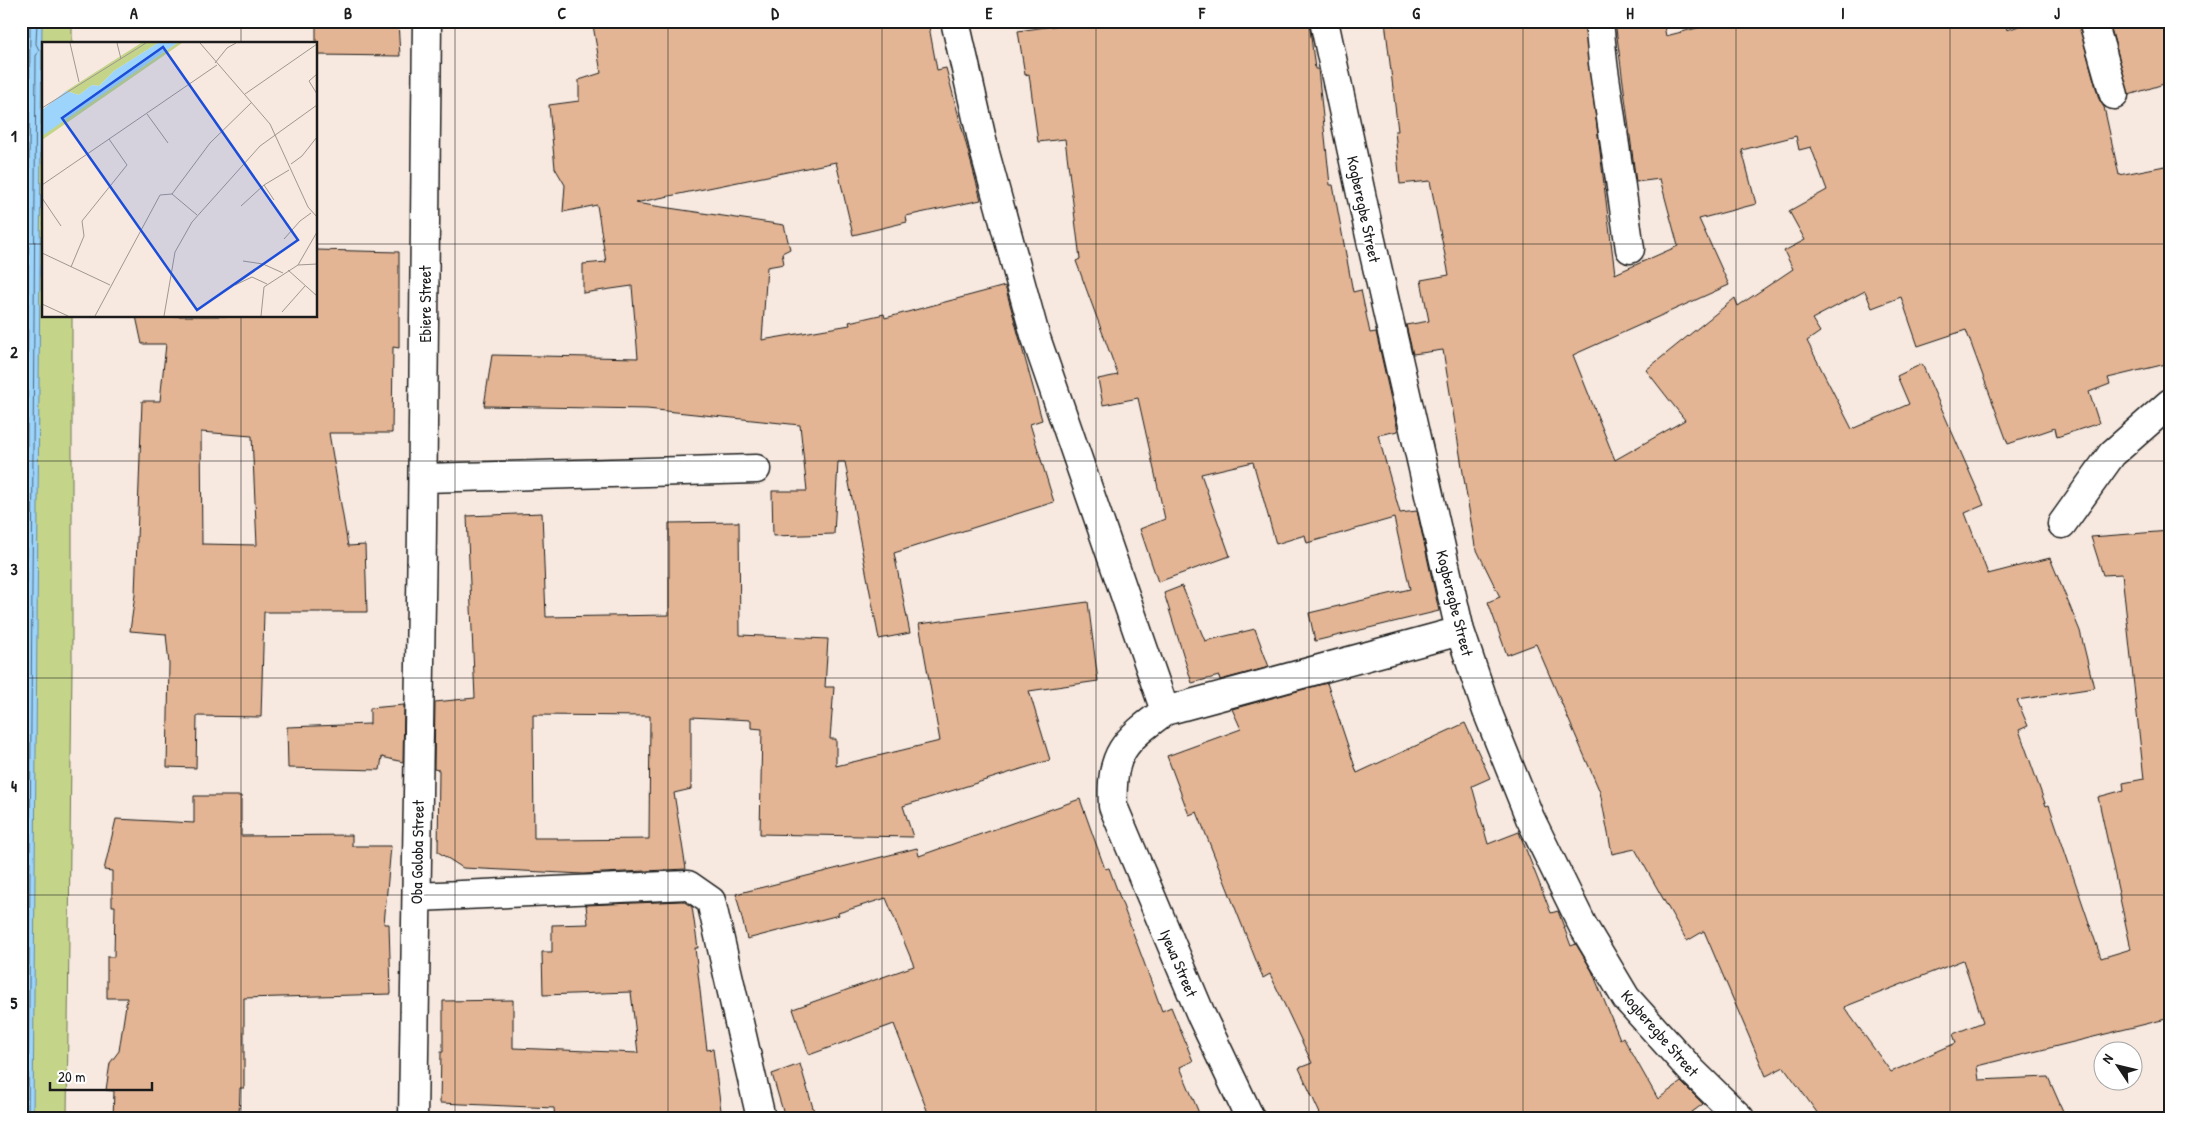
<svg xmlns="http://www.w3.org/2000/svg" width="2191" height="1139" font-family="'Patrick Hand',sans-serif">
	<rect width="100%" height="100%" fill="#f7e9df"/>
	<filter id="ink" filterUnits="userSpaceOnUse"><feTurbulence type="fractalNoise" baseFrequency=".02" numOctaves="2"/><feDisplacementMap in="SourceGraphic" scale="10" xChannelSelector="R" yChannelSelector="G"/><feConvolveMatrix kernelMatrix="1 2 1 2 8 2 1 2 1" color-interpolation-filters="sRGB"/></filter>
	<g filter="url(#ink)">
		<path fill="#c4d589" stroke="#707852" d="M 41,21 L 72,21 L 72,44 L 44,44 L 44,316 L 72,316 L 72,667 L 67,1118 L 24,1118 Z"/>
		<path fill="#9cd4fc" stroke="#698aa2" d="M 21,21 L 42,21 L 33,1118 L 21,1118 Z"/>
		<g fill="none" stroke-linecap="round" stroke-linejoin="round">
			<path stroke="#4f6676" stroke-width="1" d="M 21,212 L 23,21
				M 22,1118 L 30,21
				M 28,1118 L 36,56 L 39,50 L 36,44 L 37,21"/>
		</g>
		<path fill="#e3b594" stroke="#1c1c1c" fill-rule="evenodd" d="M 316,21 L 398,21 L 400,56 L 316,55 Z
			M 617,21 L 928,21 L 937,70 L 946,68 L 981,200 L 906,216 L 907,222 L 853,235 L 836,162 L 635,203 L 784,225 L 790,249 L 782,253 L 784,264 L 767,267 L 762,340 L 850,325 L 849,322 L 884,314 L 885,318 L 1005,286 L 1042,420 L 1030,424 L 1054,502 L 894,553 L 910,633 L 879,639 L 845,462 L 838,462 L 834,534 L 773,536 L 772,491 L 807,491 L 800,425 L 647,409 L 484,406 L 492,355 L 638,358 L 632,286 L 583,293 L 583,264 L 606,262 L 597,205 L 563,212 L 565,185 L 555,168 L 549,105 L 579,101 L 579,80 L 601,73 L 593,25 Z
			M 1088,21 L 1309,21 L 1315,69 L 1318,69 L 1330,185 L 1333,185 L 1353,292 L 1361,290 L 1370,333 L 1376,332 L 1398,431 L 1378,435 L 1400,513 L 1417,511 L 1439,611 L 1315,641 L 1309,613 L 1410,589 L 1394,518 L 1307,543 L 1305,535 L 1276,544 L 1253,462 L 1201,474 L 1230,556 L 1158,582 L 1140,529 L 1165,519 L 1138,398 L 1103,405 L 1098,379 L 1118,375 L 1076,261 L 1080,259 L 1065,139 L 1038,142 L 1029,74 L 1025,75 L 1018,31 Z
			M 1385,21 L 1584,21 L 1615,274 L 1678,246 L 1660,179 L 1636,182 L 1615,21 L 1663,21 L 1666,36 L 1724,21 L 2005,21 L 2007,30 L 2034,21 L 2078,21 L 2099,99 L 2104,107 L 2119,175 L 2170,165 L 2170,363 L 2108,378 L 2110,384 L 2089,392 L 2099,423 L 2057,437 L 2055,428 L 2008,444 L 1966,330 L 1918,346 L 1901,297 L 1872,308 L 1865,291 L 1812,319 L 1820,332 L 1807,341 L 1852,429 L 1909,404 L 1897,376 L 1922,364 L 1984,505 L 1965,513 L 1988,574 L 2050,558 L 2080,631 L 2094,688 L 2017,700 L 2028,726 L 2019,730 L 2046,806 L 2049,805 L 2101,958 L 2131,949 L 2098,797 L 2124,790 L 2123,783 L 2144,779 L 2122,574 L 2103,575 L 2091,537 L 2170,531 L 2170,1018 L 1977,1066 L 1979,1080 L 2048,1077 L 2066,1118 L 1821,1118 L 1784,1067 L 1766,1076 L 1704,931 L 1687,941 L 1635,849 L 1612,854 L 1600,792 L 1536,644 L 1507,655 L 1488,602 L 1500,597 L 1475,546 L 1443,350 L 1413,354 L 1406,325 L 1429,321 L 1421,280 L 1449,275 L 1430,181 L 1400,184 L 1395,131 L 1398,131 ZM 1796,136 L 1799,150 L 1811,147 L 1827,190 L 1789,211 L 1805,240 L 1784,251 L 1793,269 L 1738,306 L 1735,298 L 1646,370 L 1685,420 L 1615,460 L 1573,355 L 1729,285 L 1699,219 L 1756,204 L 1742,150 ZM 1963,960 L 1983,1022 L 1953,1034 L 1956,1043 L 1891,1072 L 1844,1007 Z
			M 2109,21 L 2170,21 L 2170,82 L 2129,95 Z
			M 316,250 L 399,252 L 399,348 L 393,347 L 392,433 L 329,433 L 348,546 L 365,545 L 367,612 L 264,612 L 261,717 L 197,716 L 196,768 L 167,767 L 169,664 L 166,634 L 130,631 L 135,595 L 142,401 L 160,401 L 166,344 L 142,344 L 136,316 L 316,316 ZM 201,432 L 252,436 L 257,545 L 202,544 Z
			M 542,513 L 546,617 L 669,615 L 669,523 L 739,522 L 740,635 L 828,639 L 825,687 L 834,687 L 830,739 L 836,739 L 836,766 L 940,741 L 919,624 L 1088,602 L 1098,681 L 1029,691 L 1050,760 L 903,806 L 913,837 L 760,834 L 762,729 L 751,728 L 751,720 L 691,717 L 691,789 L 674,793 L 686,869 L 583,874 L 463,868 L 438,852 L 439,770 L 434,769 L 435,702 L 475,698 L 467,516 ZM 533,715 L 650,716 L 649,839 L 558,840 L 558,838 L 534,838 Z
			M 1182,586 L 1205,641 L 1255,629 L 1269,667 L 1220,680 L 1219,676 L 1192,683 L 1164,593 Z
			M 1327,683 L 1357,773 L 1465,723 L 1490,778 L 1472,786 L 1488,844 L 1519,832 L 1551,913 L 1558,911 L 1571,946 L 1576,944 L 1592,971 L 1620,1039 L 1623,1037 L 1658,1099 L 1681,1082 L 1703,1104 L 1684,1118 L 1322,1118 L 1299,1068 L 1312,1063 L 1270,974 L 1263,978 L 1197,812 L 1189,815 L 1167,756 L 1241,729 L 1232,709 Z
			M 404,705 L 403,762 L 382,757 L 380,770 L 288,768 L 287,727 L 370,724 L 370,708 Z
			M 194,796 L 241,796 L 241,836 L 352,835 L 352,846 L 391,846 L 384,924 L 389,924 L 391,994 L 244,998 L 244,1088 L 240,1088 L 239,1118 L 113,1118 L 114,1091 L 106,1090 L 110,1063 L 119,1051 L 127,998 L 107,998 L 107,957 L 114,957 L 115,906 L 112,906 L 112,871 L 104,870 L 116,819 L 194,823 Z
			M 1080,799 L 1105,869 L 1109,868 L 1162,1011 L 1171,1007 L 1193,1061 L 1180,1067 L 1201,1118 L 930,1118 L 894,1024 L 809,1055 L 793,1009 L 914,966 L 886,898 L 838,913 L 839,915 L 747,939 L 736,894 L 917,848 L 919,856 Z
			M 683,901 L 692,907 L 698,948 L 695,948 L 707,1050 L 713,1049 L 722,1118 L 555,1118 L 554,1108 L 440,1103 L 441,1052 L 443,1052 L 443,1001 L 513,1000 L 513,1048 L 638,1053 L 631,992 L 543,995 L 542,952 L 552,952 L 552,925 L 588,924 L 586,905 Z
			M 800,1064 L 816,1118 L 785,1118 L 772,1074 Z"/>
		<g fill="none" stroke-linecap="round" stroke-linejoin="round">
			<defs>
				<path id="minor" d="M 955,21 L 985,153 L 1035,335 L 1165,711 C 1124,741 1110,753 1113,806 L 1202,1017 L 1250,1118
					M 1324,21 L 1370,236 L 1460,631 L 1487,711 L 1530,818 L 1583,926 L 1626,998 L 1691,1070 L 1740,1118
					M 1599,21 L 1603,63 L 1630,249
					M 2093,21 L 2114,95
					M 424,478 L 756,469
					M 2062,524 L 2112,454 L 2170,403
					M 1165,711 L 1460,631
					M 417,897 L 688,885 L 711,901 L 761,1118
					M 413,1118 C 419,752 425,387 427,21"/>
			</defs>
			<use href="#minor" stroke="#1c1c1c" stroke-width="31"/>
			<use href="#minor" stroke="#fff" stroke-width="28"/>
		</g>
	</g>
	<path fill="none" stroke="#1c1c1c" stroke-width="1" stroke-opacity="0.55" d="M 241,21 L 241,44M 455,21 L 455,1118M 668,21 L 668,1118M 882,21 L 882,1118M 1096,21 L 1096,1118M 1309,21 L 1309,1118M 1523,21 L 1523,1118M 1736,21 L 1736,1118M 1950,21 L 1950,1118M 21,244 L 44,244M 316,244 L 2170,244M 241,316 L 241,1118M 21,461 L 2170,461M 21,678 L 2170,678M 21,895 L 2170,895"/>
	<g text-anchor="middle" stroke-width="4.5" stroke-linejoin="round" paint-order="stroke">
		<g font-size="16" fill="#1c1c1c" stroke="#fff">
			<text transform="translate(1364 209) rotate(78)" y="6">Kogberegbe Street</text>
			<text transform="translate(425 304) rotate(-90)" y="6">Ebiere Street</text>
			<text transform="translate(1455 603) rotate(76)" y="6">Kogberegbe Street</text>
			<text transform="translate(417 852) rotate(-89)" y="6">Oba Goloba Street</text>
			<text transform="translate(1179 963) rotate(67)" y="6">Iyewa Street</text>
			<text transform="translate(1660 1033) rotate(49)" y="6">Kogberegbe Street</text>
		</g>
	</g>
	<g transform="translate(42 42)">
		<rect width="275" height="275" fill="#f7e9df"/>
		<path d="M 99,1 L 116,1 L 72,29 L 57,44 L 50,43 L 37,53 L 24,49 ZM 135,1 L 140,1 L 0,98 L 0,93 Z" fill="#c4d589"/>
		<path d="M 116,1 L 135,1 L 0,94 L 0,68 L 24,49 L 37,53 L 50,43 L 57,44 L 72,29 Z" fill="#9cd4fc"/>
		<path fill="none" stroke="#9f9791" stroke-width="1" d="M 28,1 L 37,40M 75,1 L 79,17M 158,1 L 228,82 L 266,165 L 275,175M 173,21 L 185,6 L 194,1M 275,32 L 267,39 L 275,52M 203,52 L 275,2M 0,66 L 104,1M 105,72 L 126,101M 249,122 L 260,114 L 275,95M 0,143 L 175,23M 222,143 L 232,158M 130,152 L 155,173M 0,156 L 19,184M 199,164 L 222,143 L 247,128M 242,197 L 258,179 L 269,171M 0,211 L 68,243M 201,219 L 221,222 L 241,231M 256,223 L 275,222M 29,225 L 42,194 L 40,179 L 85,123 L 67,97M 246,228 L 275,254M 193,243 L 210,235 L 225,242M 0,262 L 26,274M 240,270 L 263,244M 53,274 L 118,153 L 130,152 L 168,101 L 210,60M 122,274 L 133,210 L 150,180 L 218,104 L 275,63M 219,274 L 222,245 L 256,223 L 275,190"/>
		<path fill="#1d4ed8" fill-opacity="0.15" stroke="#1d4ed8" stroke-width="2.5" d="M 121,5 L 256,198 L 155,268 L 20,76 Z"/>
		<rect width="275" height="275" fill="none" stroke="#1c1c1c" stroke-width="2.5"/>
	</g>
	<rect width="2191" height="1139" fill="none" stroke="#fff" stroke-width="55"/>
	<g transform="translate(2118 1066) rotate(305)"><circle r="24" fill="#ffffff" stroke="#a4a4a4"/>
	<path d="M0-4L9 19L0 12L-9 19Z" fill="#1c1c1c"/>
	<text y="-8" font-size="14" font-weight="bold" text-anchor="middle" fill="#1c1c1c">N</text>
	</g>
	<path d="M50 1082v8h102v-8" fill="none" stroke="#1c1c1c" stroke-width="2.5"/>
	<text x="58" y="1082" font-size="15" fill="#1c1c1c" stroke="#ffffff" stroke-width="4" paint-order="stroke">20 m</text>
	<rect x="28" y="28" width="2136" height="1084" fill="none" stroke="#1c1c1c" stroke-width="2"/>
	<g font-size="16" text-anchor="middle" font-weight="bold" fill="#1c1c1c">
		<text x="134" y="19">A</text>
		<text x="348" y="19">B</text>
		<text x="562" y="19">C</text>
		<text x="775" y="19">D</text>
		<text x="989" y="19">E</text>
		<text x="1202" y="19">F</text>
		<text x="1416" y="19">G</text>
		<text x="1630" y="19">H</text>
		<text x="1843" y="19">I</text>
		<text x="2057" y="19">J</text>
		<text x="14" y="142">1</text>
		<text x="14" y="358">2</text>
		<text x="14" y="575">3</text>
		<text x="14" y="792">4</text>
		<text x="14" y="1009">5</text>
	</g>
</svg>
